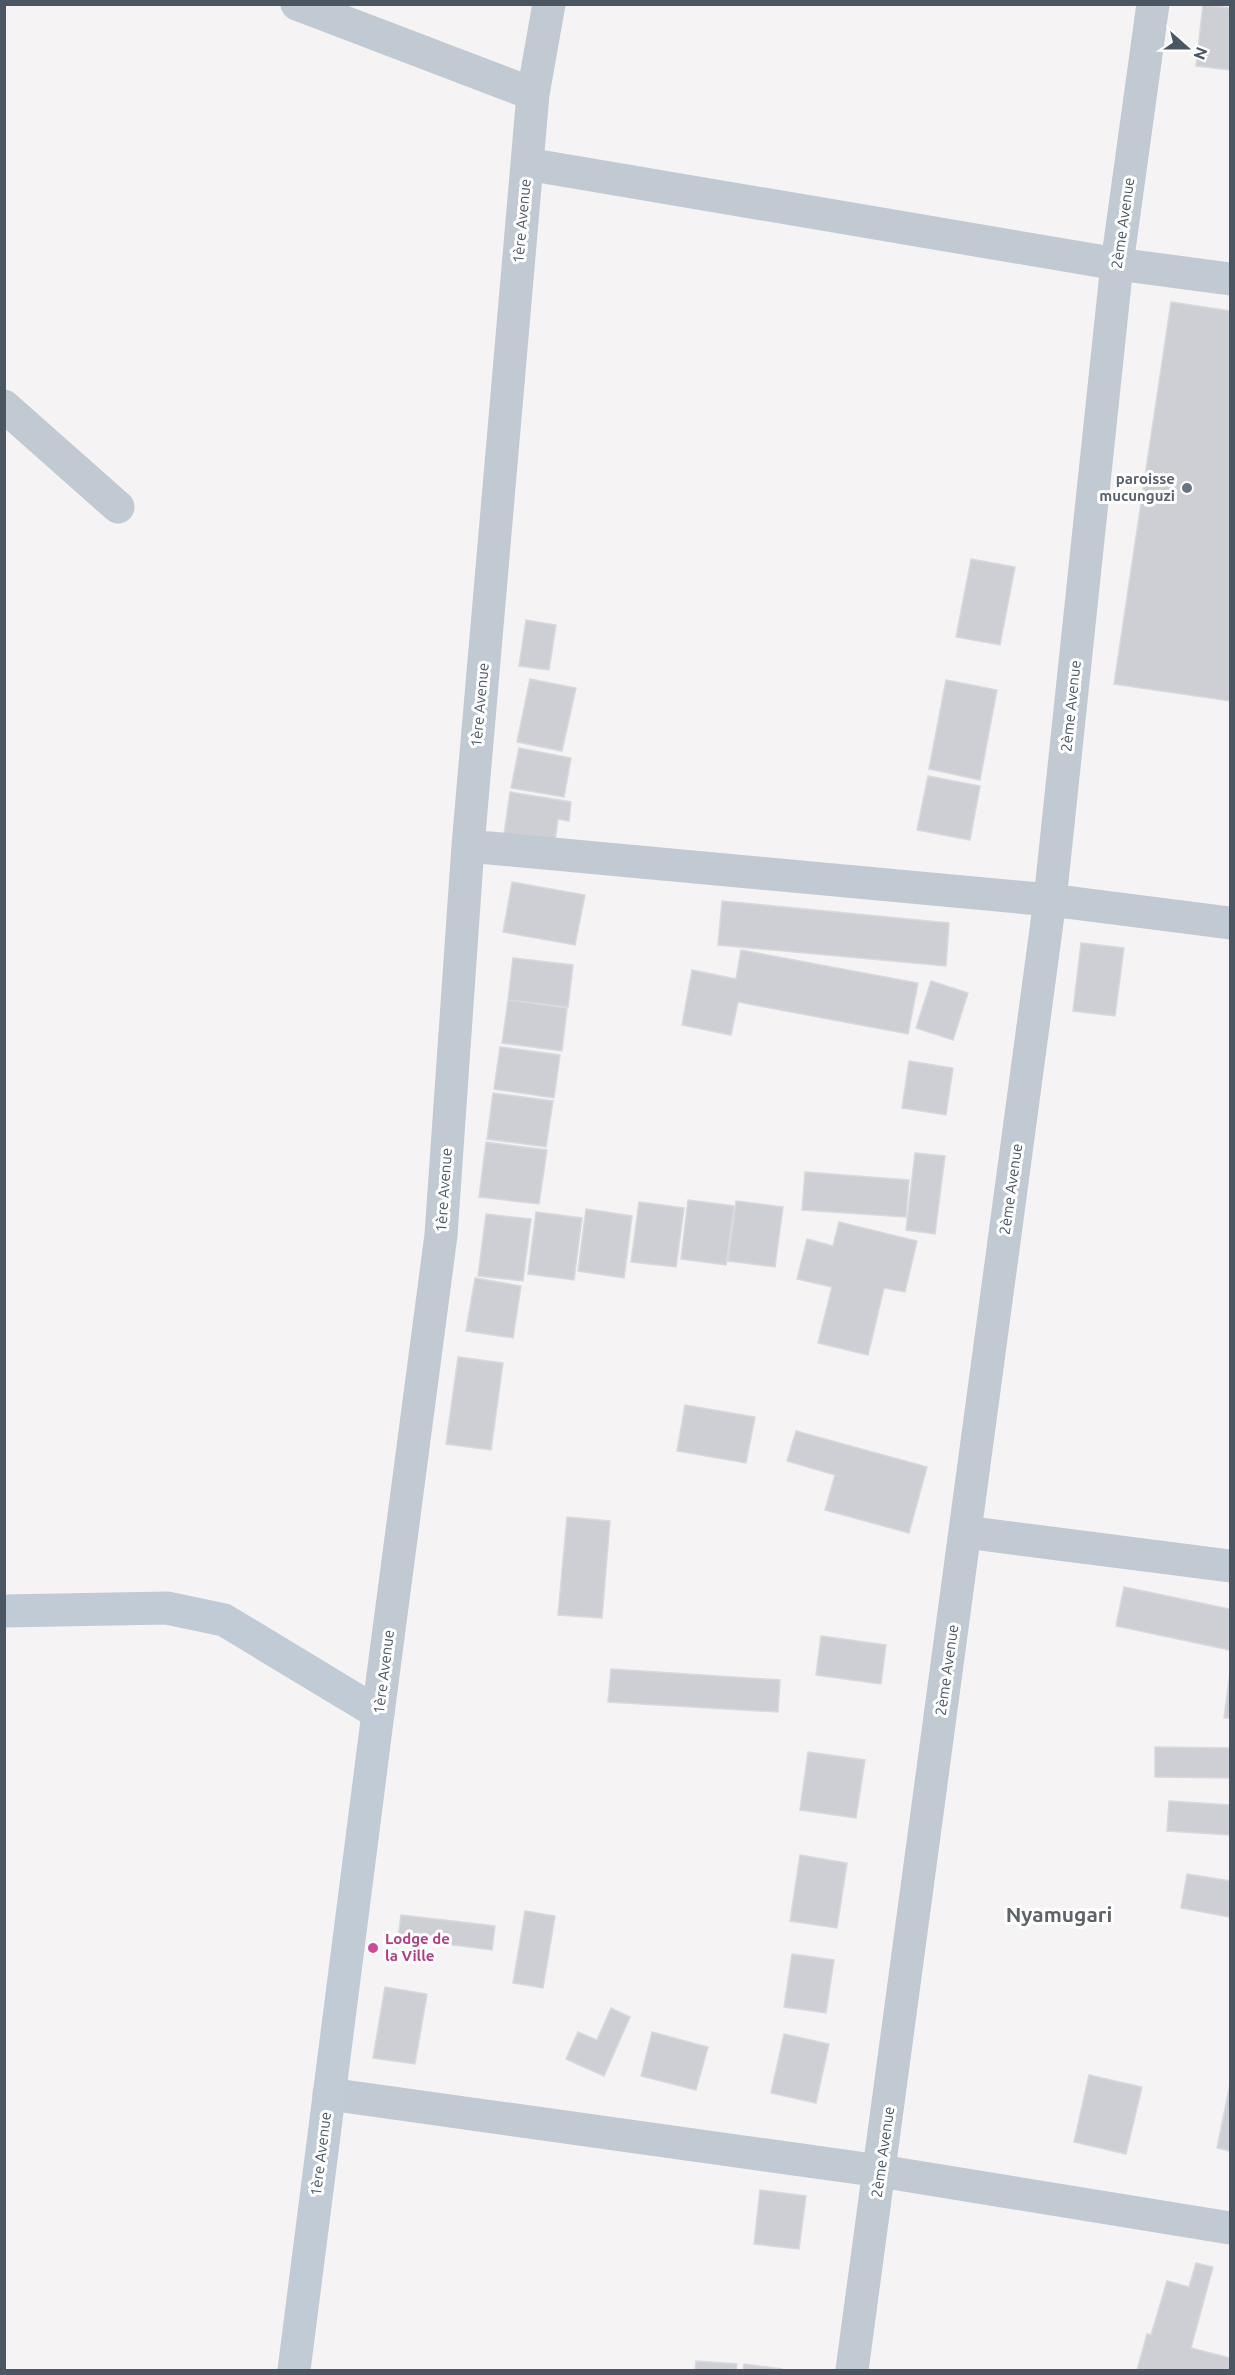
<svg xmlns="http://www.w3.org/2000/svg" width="1235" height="2375" font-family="Ubuntu,sans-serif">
	<rect width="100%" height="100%" fill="#f5f3f3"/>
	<path fill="#cdcfd5" stroke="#d7d9de" stroke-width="1.5" d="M 1203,5 L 1230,8 L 1230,70 L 1196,66 Z
		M 1171,302 L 1230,311 L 1230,701 L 1114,684 Z
		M 971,559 L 1015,567 L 1000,645 L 956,637 Z
		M 526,620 L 556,625 L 549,670 L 519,666 Z
		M 530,679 L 576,688 L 562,751 L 517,742 Z
		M 946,680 L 997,690 L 980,780 L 929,769 Z
		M 519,748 L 571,758 L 564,797 L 511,788 Z
		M 928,776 L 980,786 L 970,840 L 917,830 Z
		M 510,792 L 571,802 L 569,821 L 558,819 L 555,842 L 504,834 Z
		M 512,882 L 585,895 L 575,945 L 503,932 Z
		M 722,901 L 949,923 L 946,966 L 718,945 Z
		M 1081,943 L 1124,948 L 1115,1016 L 1073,1011 Z
		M 741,950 L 918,983 L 908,1034 L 738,1002 L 731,1035 L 682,1025 L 692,970 L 736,979 Z
		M 513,958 L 573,965 L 568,1007 L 508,1000 Z
		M 931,981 L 968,993 L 953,1040 L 916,1028 Z
		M 508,1000 L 567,1008 L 562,1051 L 502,1043 Z
		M 500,1047 L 560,1055 L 554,1098 L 494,1089 Z
		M 909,1061 L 953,1068 L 946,1115 L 902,1108 Z
		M 493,1093 L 553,1101 L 546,1147 L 487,1139 Z
		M 486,1142 L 547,1150 L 539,1204 L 479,1197 Z
		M 915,1153 L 945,1156 L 935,1234 L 906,1230 Z
		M 805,1172 L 909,1180 L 906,1217 L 802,1210 Z
		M 688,1200 L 734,1206 L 726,1265 L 681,1259 Z
		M 736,1201 L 783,1207 L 775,1267 L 728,1261 Z
		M 639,1202 L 684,1208 L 676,1267 L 631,1262 Z
		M 586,1209 L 632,1216 L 624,1278 L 578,1271 Z
		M 536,1212 L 582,1218 L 574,1280 L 528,1274 Z
		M 486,1214 L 531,1219 L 523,1281 L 478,1276 Z
		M 839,1222 L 917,1241 L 905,1292 L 884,1288 L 868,1355 L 818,1343 L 832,1287 L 797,1279 L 807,1239 L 833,1246 Z
		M 475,1278 L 521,1286 L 513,1338 L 466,1331 Z
		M 458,1357 L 503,1363 L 491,1450 L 446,1444 Z
		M 685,1405 L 755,1417 L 746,1463 L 677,1451 Z
		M 796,1431 L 927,1467 L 909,1533 L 825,1510 L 835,1475 L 787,1461 Z
		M 567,1517 L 610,1521 L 602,1618 L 558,1615 Z
		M 1124,1587 L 1230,1609 L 1230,1650 L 1116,1626 Z
		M 821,1636 L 886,1645 L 881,1684 L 816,1675 Z
		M 611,1669 L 780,1680 L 778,1712 L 608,1702 Z
		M 1230,1672 L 1230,1718 L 1224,1718 Z
		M 1155,1747 L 1230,1748 L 1230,1778 L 1155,1777 Z
		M 808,1752 L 865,1760 L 856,1818 L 800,1810 Z
		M 1169,1801 L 1230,1805 L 1230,1835 L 1167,1831 Z
		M 800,1855 L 847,1863 L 837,1928 L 790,1921 Z
		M 1187,1874 L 1230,1881 L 1230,1917 L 1181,1908 Z
		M 525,1911 L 555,1916 L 543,1988 L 513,1983 Z
		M 401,1915 L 495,1926 L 492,1950 L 398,1938 Z
		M 792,1954 L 834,1960 L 826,2013 L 784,2007 Z
		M 385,1987 L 427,1994 L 415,2064 L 373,2058 Z
		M 611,2008 L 630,2017 L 604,2076 L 566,2059 L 578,2032 L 597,2040 Z
		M 652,2032 L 708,2047 L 696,2090 L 641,2076 Z
		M 784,2034 L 829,2044 L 816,2103 L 771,2093 Z
		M 1089,2075 L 1142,2087 L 1126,2154 L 1074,2142 Z
		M 1230,2084 L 1230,2151 L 1217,2148 Z
		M 760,2190 L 806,2196 L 799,2249 L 754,2244 Z
		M 1196,2263 L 1213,2267 L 1191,2348 L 1230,2358 L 1230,2370 L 1137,2370 L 1147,2334 L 1151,2335 L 1167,2281 L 1189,2287 Z
		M 696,2361 L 737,2364 L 736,2370 L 695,2370 Z
		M 744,2364 L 782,2369 L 782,2370 L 743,2370 Z"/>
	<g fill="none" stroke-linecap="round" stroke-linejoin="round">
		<path stroke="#c1cad2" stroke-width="33" d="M 297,4 L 533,94
			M 527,164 L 1117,264 L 1230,279
			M 4,406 L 118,507
			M 468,846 L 1050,900 L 1230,923
			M 965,1532 L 1230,1566
			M 378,1713 L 441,1235 L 468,846 L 533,94 L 549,4
			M 329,2094 L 880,2171 L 1230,2228
			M 852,2370 L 1050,900 L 1117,264 L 1153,4"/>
		<path stroke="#c1cbd6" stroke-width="33" d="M 4,1611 L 167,1608 L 224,1620 L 378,1713 L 294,2370"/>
	</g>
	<circle fill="#6b7280" stroke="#fff" stroke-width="2" cx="1187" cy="488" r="6"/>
	<circle fill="#d1479c" stroke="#fff" stroke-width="2" cx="373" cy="1948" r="6"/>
	<g text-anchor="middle" stroke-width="6" stroke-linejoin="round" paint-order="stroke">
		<g font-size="15" fill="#4a5661" stroke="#fff">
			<text transform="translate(522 221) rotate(-85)" y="5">1ère Avenue</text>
			<text transform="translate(1123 223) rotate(-82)" y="5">2ème Avenue</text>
			<text transform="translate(480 705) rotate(-85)" y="5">1ère Avenue</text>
			<text transform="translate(1071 706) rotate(-84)" y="5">2ème Avenue</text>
			<text transform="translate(1011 1189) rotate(-82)" y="5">2ème Avenue</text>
			<text transform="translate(444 1190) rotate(-86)" y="5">1ère Avenue</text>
			<text transform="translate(947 1670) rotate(-82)" y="5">2ème Avenue</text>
			<text transform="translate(384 1672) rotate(-83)" y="5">1ère Avenue</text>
			<text transform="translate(883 2152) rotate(-82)" y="5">2ème Avenue</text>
			<text transform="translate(321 2154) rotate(-83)" y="5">1ère Avenue</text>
		</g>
		<g font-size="15" font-weight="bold" fill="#5b616d" stroke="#fff" text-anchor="end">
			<text x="1175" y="484">paroisse<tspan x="1175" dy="17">mucunguzi</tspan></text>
		</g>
		<g font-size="15" font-weight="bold" fill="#b23c85" stroke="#fff" text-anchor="start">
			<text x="385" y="1944">Lodge de<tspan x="385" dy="17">la Ville</tspan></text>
		</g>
		<g font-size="21" font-weight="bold" fill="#5f6368" stroke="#fff">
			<text x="1059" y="1922">Nyamugari</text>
		</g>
	</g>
	<rect width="1235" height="2375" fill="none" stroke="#4a5661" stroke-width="12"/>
	<g transform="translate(1187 48) rotate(111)" stroke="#ffffff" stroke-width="4.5" paint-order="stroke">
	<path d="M0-4.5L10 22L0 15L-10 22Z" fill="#4a5661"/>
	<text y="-9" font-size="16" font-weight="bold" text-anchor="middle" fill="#4a5661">N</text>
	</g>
</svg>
